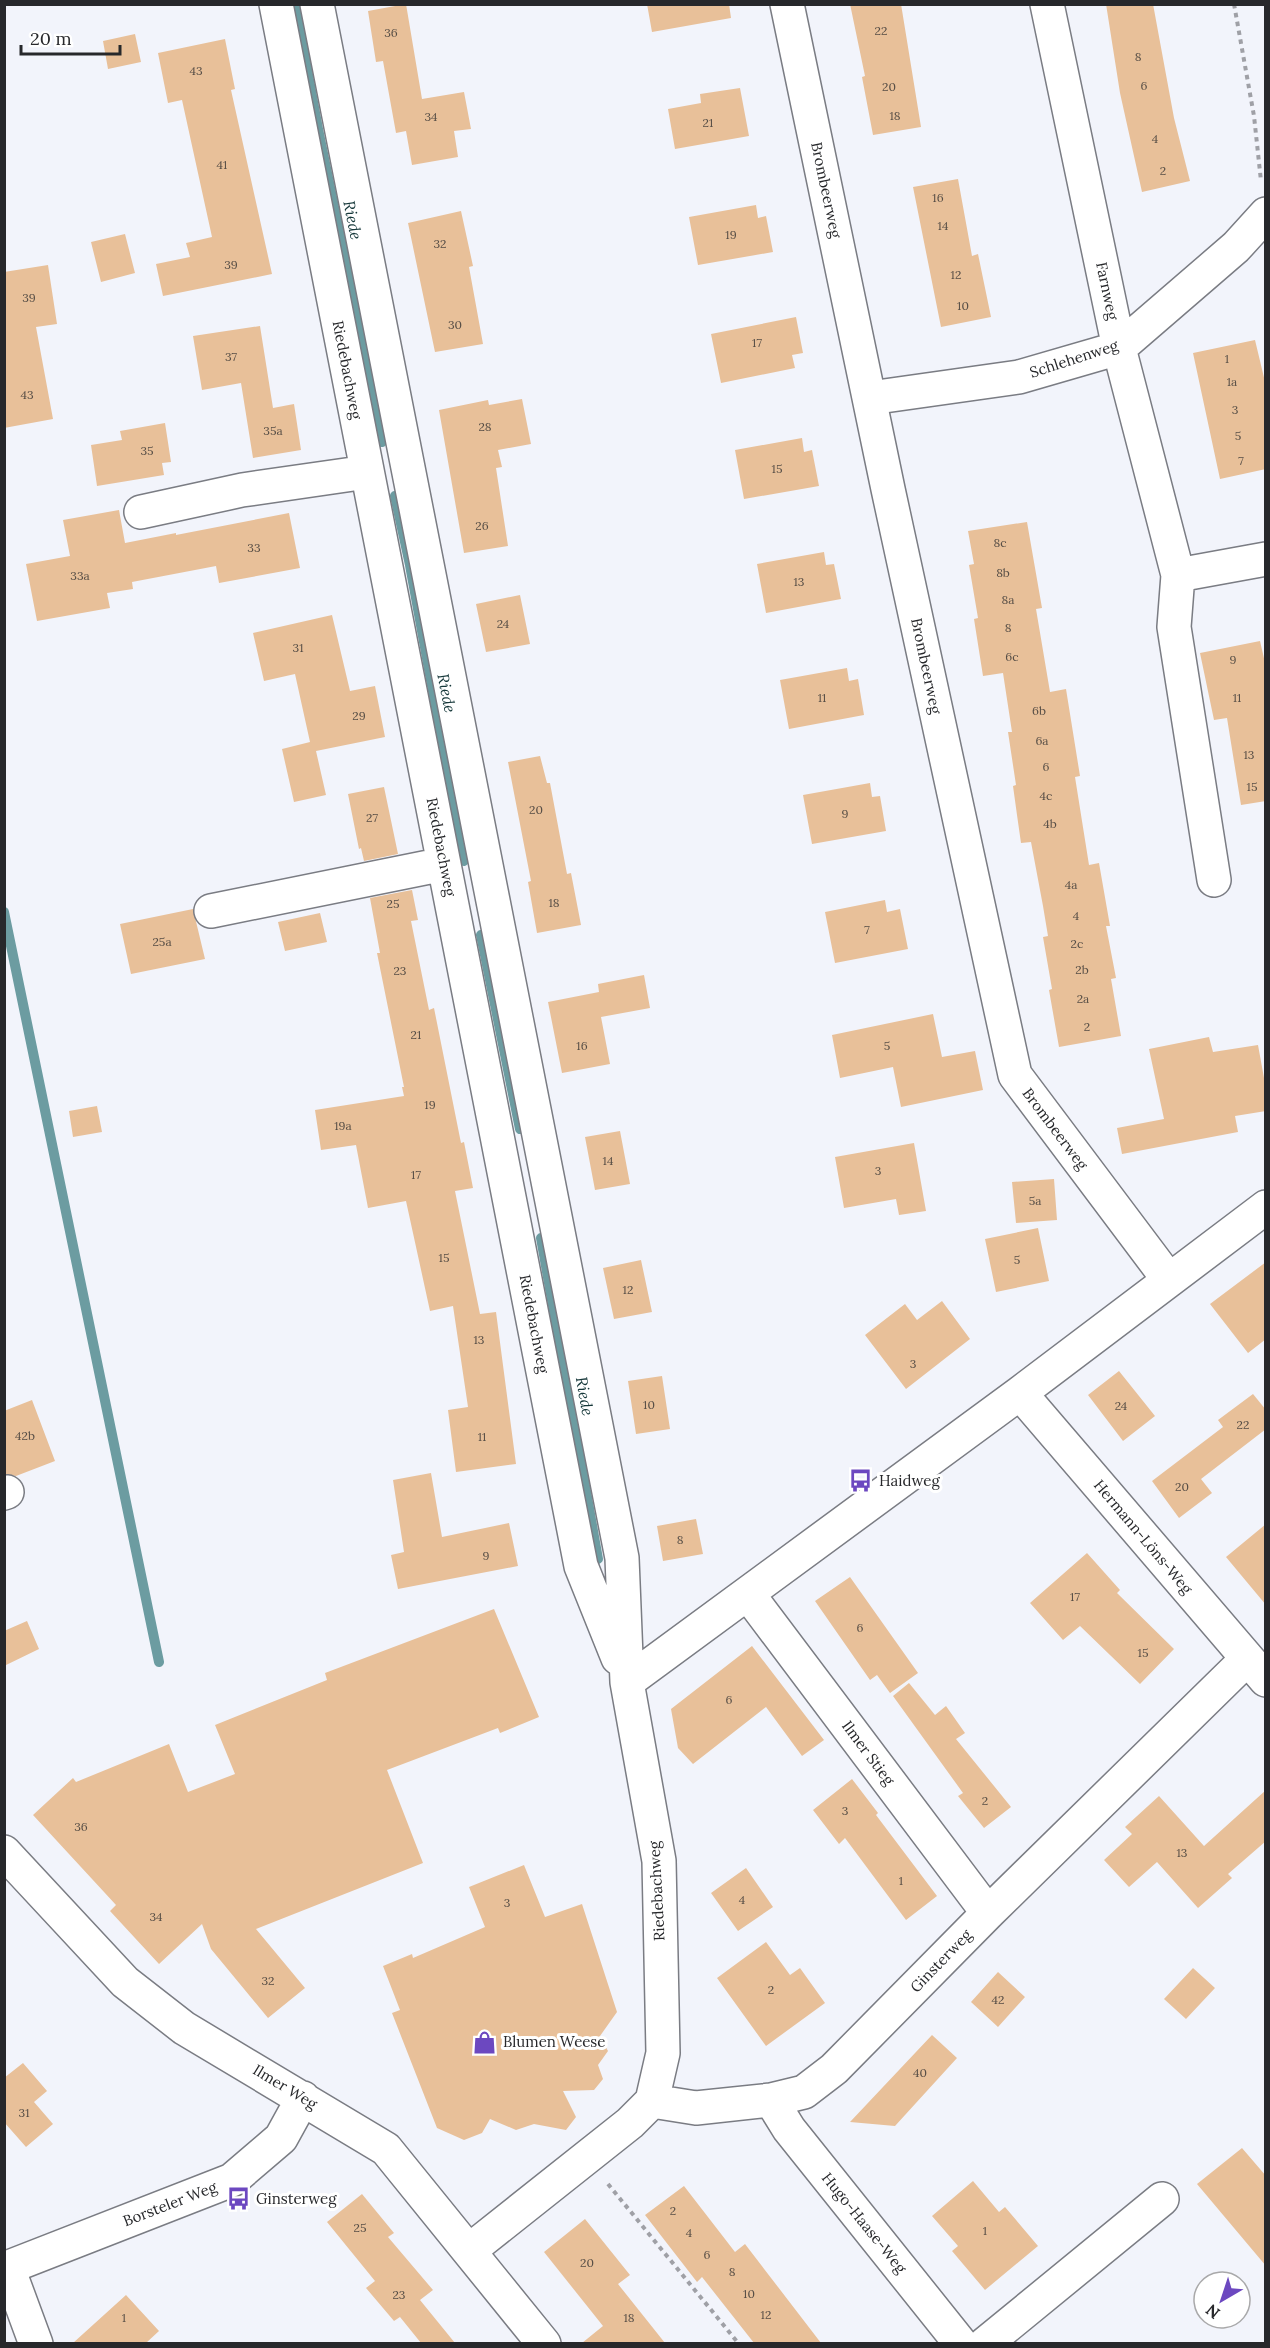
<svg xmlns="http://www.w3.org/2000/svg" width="1270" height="2348" font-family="Lora,serif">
	<rect width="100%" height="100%" fill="#f2f4fb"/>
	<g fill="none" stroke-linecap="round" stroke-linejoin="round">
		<path stroke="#6c9ca1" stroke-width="10" d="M 295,4 L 318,129 L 382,442
			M 395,496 L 410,565 L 464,861
			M 4,912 L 159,1662
			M 481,935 L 520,1129
			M 541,1238 L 598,1559"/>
	</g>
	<path fill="#e8c099" d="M 406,4 L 422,99 L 464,92 L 471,129 L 454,131 L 458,157 L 412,165 L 406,131 L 396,133 L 383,61 L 376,62 L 368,11 Z
		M 647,4 L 729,4 L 731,18 L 652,32 Z
		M 850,4 L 901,4 L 921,127 L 873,135 L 862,77 L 865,76 Z
		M 1106,4 L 1153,4 L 1174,118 L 1190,181 L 1142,192 L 1120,93 Z
		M 135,34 L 141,62 L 108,69 L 103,41 Z
		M 225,39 L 235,89 L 231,90 L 272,274 L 163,296 L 156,264 L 190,257 L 186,243 L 212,237 L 182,100 L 168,103 L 158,53 Z
		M 740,88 L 749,136 L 675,149 L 668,109 L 701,103 L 700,94 Z
		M 958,179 L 972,256 L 978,254 L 991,317 L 941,327 L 913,187 Z
		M 756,205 L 758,218 L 766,216 L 773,252 L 698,265 L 689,217 Z
		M 461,211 L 473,266 L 469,267 L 483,344 L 435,352 L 408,223 Z
		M 125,234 L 135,273 L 101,282 L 91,242 Z
		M 48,265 L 57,324 L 36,327 L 53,419 L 4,428 L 4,272 Z
		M 796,317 L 803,353 L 792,355 L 795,368 L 721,383 L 711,334 Z
		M 260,326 L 273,408 L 294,404 L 301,450 L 253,458 L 241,383 L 202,390 L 193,336 Z
		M 1255,340 L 1266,386 L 1266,469 L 1220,479 L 1193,353 Z
		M 522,399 L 531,444 L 498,450 L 502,467 L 496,468 L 508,546 L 464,553 L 439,410 L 488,400 L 489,405 Z
		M 165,423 L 171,462 L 162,463 L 164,475 L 97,486 L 91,445 L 122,440 L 120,431 Z
		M 802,438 L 804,452 L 812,450 L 819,486 L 744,499 L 735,450 Z
		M 119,510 L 125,543 L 176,533 L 176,535 L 289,513 L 300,568 L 219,583 L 216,566 L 132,582 L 133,589 L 107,593 L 110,608 L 37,621 L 26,564 L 70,556 L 63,520 Z
		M 1027,522 L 1042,608 L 1036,609 L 1050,692 L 1066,689 L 1080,776 L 1075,777 L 1089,865 L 1099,863 L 1110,926 L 1106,926 L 1116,978 L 1111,979 L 1121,1036 L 1059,1047 L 1049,990 L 1052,989 L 1043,937 L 1048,936 L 1043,906 L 1031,842 L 1021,843 L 1017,815 L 1013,786 L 1016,785 L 1008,732 L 1012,732 L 1003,673 L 983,676 L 974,619 L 978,618 L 969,565 L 974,564 L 968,531 Z
		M 824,552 L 826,565 L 834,564 L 841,599 L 766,613 L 757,564 Z
		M 520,595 L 530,644 L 486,652 L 476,604 Z
		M 332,615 L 350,691 L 375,686 L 385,737 L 316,751 L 326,795 L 294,802 L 282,749 L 310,742 L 295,674 L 264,681 L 253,633 Z
		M 1260,641 L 1266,667 L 1266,801 L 1241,805 L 1227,718 L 1214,720 L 1200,653 Z
		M 847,668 L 849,681 L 858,679 L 864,715 L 789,729 L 780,680 Z
		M 540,756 L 547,783 L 550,783 L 567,874 L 571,873 L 581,925 L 537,933 L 528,882 L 531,881 L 508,762 Z
		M 870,783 L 872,797 L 880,796 L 886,831 L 812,844 L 803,795 Z
		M 384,787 L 398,854 L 364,861 L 361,848 L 359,849 L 348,794 Z
		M 412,890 L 418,920 L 411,921 L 429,1010 L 434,1008 L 461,1143 L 464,1142 L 473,1188 L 455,1191 L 480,1314 L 496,1312 L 516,1464 L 456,1472 L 448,1410 L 468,1407 L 453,1306 L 430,1311 L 406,1201 L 368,1208 L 356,1145 L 321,1150 L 315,1110 L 404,1096 L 402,1087 L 404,1087 L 377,953 L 380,953 L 370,898 Z
		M 885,900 L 887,912 L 900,909 L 908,949 L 835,963 L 825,912 Z
		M 193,909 L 205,959 L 131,974 L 120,924 Z
		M 320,913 L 327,942 L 285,951 L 278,922 Z
		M 644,975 L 650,1008 L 601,1017 L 610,1064 L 562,1073 L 548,1002 L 599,992 L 598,984 Z
		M 933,1014 L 942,1057 L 975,1051 L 983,1090 L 901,1107 L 893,1067 L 840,1078 L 832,1035 Z
		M 1209,1037 L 1213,1052 L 1258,1045 L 1266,1089 L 1266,1111 L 1235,1116 L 1238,1132 L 1122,1154 L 1117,1128 L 1164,1119 L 1149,1049 Z
		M 97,1106 L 102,1132 L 73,1137 L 69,1111 Z
		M 620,1131 L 630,1184 L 595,1190 L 585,1137 Z
		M 914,1143 L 926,1211 L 899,1215 L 896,1199 L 844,1208 L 835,1157 Z
		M 1054,1179 L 1057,1220 L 1016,1223 L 1012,1182 Z
		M 1038,1228 L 1049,1281 L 996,1292 L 985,1239 Z
		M 641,1260 L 652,1312 L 614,1319 L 603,1268 Z
		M 1266,1262 L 1266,1339 L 1248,1353 L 1210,1304 Z
		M 942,1301 L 970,1339 L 906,1389 L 865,1335 L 905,1304 L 917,1320 Z
		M 1119,1371 L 1155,1416 L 1123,1441 L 1088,1395 Z
		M 662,1376 L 670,1429 L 636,1434 L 628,1381 Z
		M 1253,1394 L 1266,1410 L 1266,1429 L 1201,1479 L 1212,1493 L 1179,1518 L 1152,1481 L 1223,1427 L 1218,1420 Z
		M 32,1400 L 55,1461 L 16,1476 L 4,1474 L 4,1411 Z
		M 431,1473 L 442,1537 L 509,1523 L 518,1566 L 398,1589 L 391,1555 L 404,1552 L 393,1480 Z
		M 696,1519 L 703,1554 L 663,1561 L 657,1526 Z
		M 1266,1524 L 1266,1605 L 1226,1557 Z
		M 1087,1553 L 1120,1590 L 1117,1593 L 1174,1649 L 1140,1684 L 1080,1626 L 1063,1640 L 1030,1603 Z
		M 850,1577 L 918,1673 L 890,1693 L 877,1675 L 870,1680 L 815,1601 Z
		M 494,1609 L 539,1717 L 500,1733 L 498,1728 L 387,1770 L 423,1863 L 256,1929 L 305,1988 L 268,2018 L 211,1949 L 202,1924 L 159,1964 L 110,1911 L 116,1905 L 33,1815 L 73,1778 L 76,1782 L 169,1744 L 188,1792 L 235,1774 L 215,1725 L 327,1680 L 325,1673 Z
		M 27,1621 L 39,1649 L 4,1666 L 4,1631 Z
		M 752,1646 L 824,1740 L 802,1756 L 766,1707 L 693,1764 L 678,1748 L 671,1709 Z
		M 909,1683 L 935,1715 L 946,1706 L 965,1733 L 956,1739 L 1011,1807 L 984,1828 L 958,1796 L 963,1793 L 893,1696 Z
		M 852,1779 L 878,1813 L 876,1815 L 937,1896 L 906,1920 L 845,1838 L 839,1844 L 813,1810 Z
		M 1266,1790 L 1266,1841 L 1228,1874 L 1232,1878 L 1198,1908 L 1157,1862 L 1129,1887 L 1104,1860 L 1132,1834 L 1125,1827 L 1159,1796 L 1204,1846 Z
		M 524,1865 L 545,1917 L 582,1904 L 617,2012 L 600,2036 L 608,2051 L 598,2065 L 603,2079 L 594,2090 L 563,2091 L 576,2117 L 566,2130 L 534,2124 L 516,2130 L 490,2119 L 482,2133 L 464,2140 L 437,2128 L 392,2013 L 400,2010 L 383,1966 L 412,1954 L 413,1958 L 485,1927 L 469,1887 Z
		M 746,1868 L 773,1907 L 738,1931 L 711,1893 Z
		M 766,1942 L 790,1975 L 800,1968 L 825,2003 L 766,2046 L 717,1978 Z
		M 1193,1968 L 1215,1988 L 1186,2019 L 1164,1999 Z
		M 998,1972 L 1025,1997 L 998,2027 L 971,2002 Z
		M 932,2035 L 957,2058 L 895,2126 L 850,2122 Z
		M 23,2063 L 47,2091 L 34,2102 L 53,2124 L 26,2147 L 4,2122 L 4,2078 Z
		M 1242,2148 L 1266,2176 L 1266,2266 L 1197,2184 Z
		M 973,2181 L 999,2212 L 1005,2207 L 1038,2246 L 985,2290 L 952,2251 L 958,2246 L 932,2216 Z
		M 684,2186 L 735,2252 L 745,2244 L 821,2343 L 754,2343 L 702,2277 L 697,2282 L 645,2215 Z
		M 362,2194 L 394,2233 L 388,2237 L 433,2290 L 420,2300 L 455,2343 L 421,2343 L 400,2317 L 394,2321 L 366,2288 L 375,2281 L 327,2222 Z
		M 585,2219 L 630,2275 L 618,2284 L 665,2343 L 582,2343 L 603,2326 L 544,2252 Z
		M 126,2295 L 159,2331 L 146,2343 L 73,2343 Z"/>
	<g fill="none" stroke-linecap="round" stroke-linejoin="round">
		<defs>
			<path id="minor" d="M 276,4 L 581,1566 L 618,1658
				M 317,4 L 622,1558 L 627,1682 L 659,1861 L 663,2053 L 652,2101
				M 787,4 L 888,489 L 1015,1075 L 1169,1280
				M 1047,4 L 1119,348 L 1178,575 L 1174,627 L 1214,880
				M 870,398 L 1019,377 L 1119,348 L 1236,247 L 1266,214
				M 141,512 L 242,490 L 367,472
				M 1178,575 L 1266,559
				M 211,911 L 444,864
				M 1020,1393 L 1266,1680
				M 4,1493 L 7,1492
				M 748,1594 L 988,1913
				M 627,1682 L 1020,1393 L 1266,1207
				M 4,1852 L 125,1982 L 184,2028 L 386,2149 L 544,2344
				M 771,2100 L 789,2129 L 961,2344
				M 652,2101 L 696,2108 L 771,2100 L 804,2092 L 834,2069 L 988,1913 L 1247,1659
				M 470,2250 L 630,2123 L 652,2101
				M 8,2268 L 36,2344
				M 4,2269 L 232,2180 L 281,2138 L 303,2098
				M 985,2344 L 1162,2199"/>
		</defs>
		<use href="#minor" stroke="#7a7c83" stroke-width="36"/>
		<path stroke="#9fa0a6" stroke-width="4" stroke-dasharray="4.5 4.5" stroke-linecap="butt" d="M 1234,4 L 1254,116 L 1261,181
			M 608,2184 L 739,2344"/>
		<use href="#minor" stroke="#fff" stroke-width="33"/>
	</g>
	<defs>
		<symbol id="bus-bare" viewBox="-9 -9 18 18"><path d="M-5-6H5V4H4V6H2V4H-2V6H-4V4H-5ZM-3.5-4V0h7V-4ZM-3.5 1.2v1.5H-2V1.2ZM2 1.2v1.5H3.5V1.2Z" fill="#6c48c0" stroke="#fff" stroke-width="2.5" paint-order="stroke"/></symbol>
		<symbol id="shop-bare" viewBox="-9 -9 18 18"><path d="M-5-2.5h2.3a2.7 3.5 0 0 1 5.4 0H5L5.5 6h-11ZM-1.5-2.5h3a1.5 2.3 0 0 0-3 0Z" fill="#6c48c0" stroke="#fff" stroke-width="2.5" paint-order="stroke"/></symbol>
	</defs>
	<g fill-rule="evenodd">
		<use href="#bus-bare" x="844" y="1464" width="33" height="33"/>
		<use href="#shop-bare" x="468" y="2026" width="33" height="33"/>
		<use href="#bus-bare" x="222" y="2182" width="33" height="33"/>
	</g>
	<g text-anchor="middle" stroke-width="6" stroke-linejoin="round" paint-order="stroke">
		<g font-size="12" fill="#574e46">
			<text x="881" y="35">22</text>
			<text x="391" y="37">36</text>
			<text x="1138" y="61">8</text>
			<text x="196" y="75">43</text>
			<text x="1144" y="90">6</text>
			<text x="889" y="91">20</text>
			<text x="895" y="120">18</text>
			<text x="431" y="121">34</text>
			<text x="708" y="127">21</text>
			<text x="1155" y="143">4</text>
			<text x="222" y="169">41</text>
			<text x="1163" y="175">2</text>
			<text x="938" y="202">16</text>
			<text x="943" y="230">14</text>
			<text x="731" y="239">19</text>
			<text x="440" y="248">32</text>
			<text x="231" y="269">39</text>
			<text x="956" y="279">12</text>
			<text x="29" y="302">39</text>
			<text x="963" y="310">10</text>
			<text x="455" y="329">30</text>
			<text x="757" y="347">17</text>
			<text x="231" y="361">37</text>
			<text x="1227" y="363">1</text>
			<text x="1232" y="386">1a</text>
			<text x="27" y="399">43</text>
			<text x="1235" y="414">3</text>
			<text x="485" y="431">28</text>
			<text x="273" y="435">35a</text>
			<text x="1238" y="440">5</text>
			<text x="147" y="455">35</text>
			<text x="1241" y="465">7</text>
			<text x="777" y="473">15</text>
			<text x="482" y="530">26</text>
			<text x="1000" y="547">8c</text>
			<text x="254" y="552">33</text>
			<text x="1003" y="577">8b</text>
			<text x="80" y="580">33a</text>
			<text x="799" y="586">13</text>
			<text x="1008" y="604">8a</text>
			<text x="503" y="628">24</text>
			<text x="1008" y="632">8</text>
			<text x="298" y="652">31</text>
			<text x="1012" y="661">6c</text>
			<text x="1233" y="664">9</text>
			<text x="822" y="702">11</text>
			<text x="1237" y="702">11</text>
			<text x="1039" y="715">6b</text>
			<text x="359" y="720">29</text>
			<text x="1042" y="745">6a</text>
			<text x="1249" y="759">13</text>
			<text x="1046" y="771">6</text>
			<text x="1252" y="791">15</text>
			<text x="1046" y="800">4c</text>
			<text x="536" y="814">20</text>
			<text x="845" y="818">9</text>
			<text x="372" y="822">27</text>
			<text x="1050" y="828">4b</text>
			<text x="1071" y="889">4a</text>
			<text x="554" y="907">18</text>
			<text x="393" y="908">25</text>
			<text x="1076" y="920">4</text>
			<text x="867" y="934">7</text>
			<text x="162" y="946">25a</text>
			<text x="1077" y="948">2c</text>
			<text x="1082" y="974">2b</text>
			<text x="400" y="975">23</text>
			<text x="1083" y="1003">2a</text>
			<text x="1087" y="1031">2</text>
			<text x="416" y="1039">21</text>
			<text x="582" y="1050">16</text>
			<text x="887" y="1050">5</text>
			<text x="430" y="1109">19</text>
			<text x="343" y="1130">19a</text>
			<text x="608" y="1165">14</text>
			<text x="878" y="1175">3</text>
			<text x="416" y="1179">17</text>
			<text x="1035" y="1205">5a</text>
			<text x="444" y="1262">15</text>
			<text x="1017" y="1264">5</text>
			<text x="628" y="1294">12</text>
			<text x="479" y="1344">13</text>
			<text x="913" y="1368">3</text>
			<text x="649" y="1409">10</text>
			<text x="1121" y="1410">24</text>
			<text x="1243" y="1429">22</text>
			<text x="25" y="1440">42b</text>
			<text x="482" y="1441">11</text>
			<text x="1182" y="1491">20</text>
			<text x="680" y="1544">8</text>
			<text x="486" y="1560">9</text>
			<text x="1075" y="1601">17</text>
			<text x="860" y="1632">6</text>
			<text x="1143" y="1657">15</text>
			<text x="729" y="1704">6</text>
			<text x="985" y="1805">2</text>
			<text x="845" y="1815">3</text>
			<text x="81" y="1831">36</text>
			<text x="1182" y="1857">13</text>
			<text x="901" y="1885">1</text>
			<text x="742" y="1904">4</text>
			<text x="507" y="1907">3</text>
			<text x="156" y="1921">34</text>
			<text x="268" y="1985">32</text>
			<text x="771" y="1994">2</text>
			<text x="998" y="2004">42</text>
			<text x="920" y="2077">40</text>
			<text x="24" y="2117">31</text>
			<text x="673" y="2215">2</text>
			<text x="360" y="2232">25</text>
			<text x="985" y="2235">1</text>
			<text x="689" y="2237">4</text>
			<text x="707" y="2259">6</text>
			<text x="587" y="2267">20</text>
			<text x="732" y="2276">8</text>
			<text x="749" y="2298">10</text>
			<text x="399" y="2299">23</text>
			<text x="766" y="2319">12</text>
			<text x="124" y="2322">1</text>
			<text x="629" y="2322">18</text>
		</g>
		<g font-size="15" fill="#27282b" stroke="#fff">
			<text transform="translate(826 190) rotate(78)" y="5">Brombeerweg</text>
			<text transform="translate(1107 291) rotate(78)" y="5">Farnweg</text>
			<text transform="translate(1074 359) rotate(-18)" y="5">Schlehenweg</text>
			<text transform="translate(347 370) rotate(79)" y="5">Riedebachweg</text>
			<text transform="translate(926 666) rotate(78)" y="5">Brombeerweg</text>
			<text transform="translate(441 847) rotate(79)" y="5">Riedebachweg</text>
			<text transform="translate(1055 1129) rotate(53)" y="5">Brombeerweg</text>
			<text transform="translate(534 1324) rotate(79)" y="5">Riedebachweg</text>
			<text transform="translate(1143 1537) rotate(50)" y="5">Hermann-Löns-Weg</text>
			<text transform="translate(868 1753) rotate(53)" y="5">Ilmer Stieg</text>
			<text transform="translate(657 1891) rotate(-93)" y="5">Riedebachweg</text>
			<text transform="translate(941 1961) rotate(-46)" y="5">Ginsterweg</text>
			<text transform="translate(285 2087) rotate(31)" y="5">Ilmer Weg</text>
			<text transform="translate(170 2204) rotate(-21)" y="5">Borsteler Weg</text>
			<text transform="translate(864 2223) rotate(51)" y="5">Hugo-Haase-Weg</text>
		</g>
		<g font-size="15" fill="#27282b" stroke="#fff" text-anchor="start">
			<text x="879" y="1486">Haidweg</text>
			<text x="503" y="2047">Blumen Weese</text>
			<text x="256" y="2204">Ginsterweg</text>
		</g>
		<g font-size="16" font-style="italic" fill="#153739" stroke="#fff">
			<text transform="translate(353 220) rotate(79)" y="6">Riede</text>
			<text transform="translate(447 693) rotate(79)" y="6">Riede</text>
			<text transform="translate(585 1396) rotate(80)" y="6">Riede</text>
		</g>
	</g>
	<rect width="1270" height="2348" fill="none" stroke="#27282b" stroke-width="12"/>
	<g transform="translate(1222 2300) rotate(219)"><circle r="28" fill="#ffffff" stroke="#a9a9aa" stroke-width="1.5"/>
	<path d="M0-4.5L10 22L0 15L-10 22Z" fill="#6c48c0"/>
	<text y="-9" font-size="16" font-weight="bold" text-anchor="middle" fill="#27282b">N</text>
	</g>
	<path d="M21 45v9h99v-9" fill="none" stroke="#27282b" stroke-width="3"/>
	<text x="30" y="45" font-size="18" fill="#27282b" stroke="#ffffff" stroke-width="4.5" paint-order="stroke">20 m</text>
</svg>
